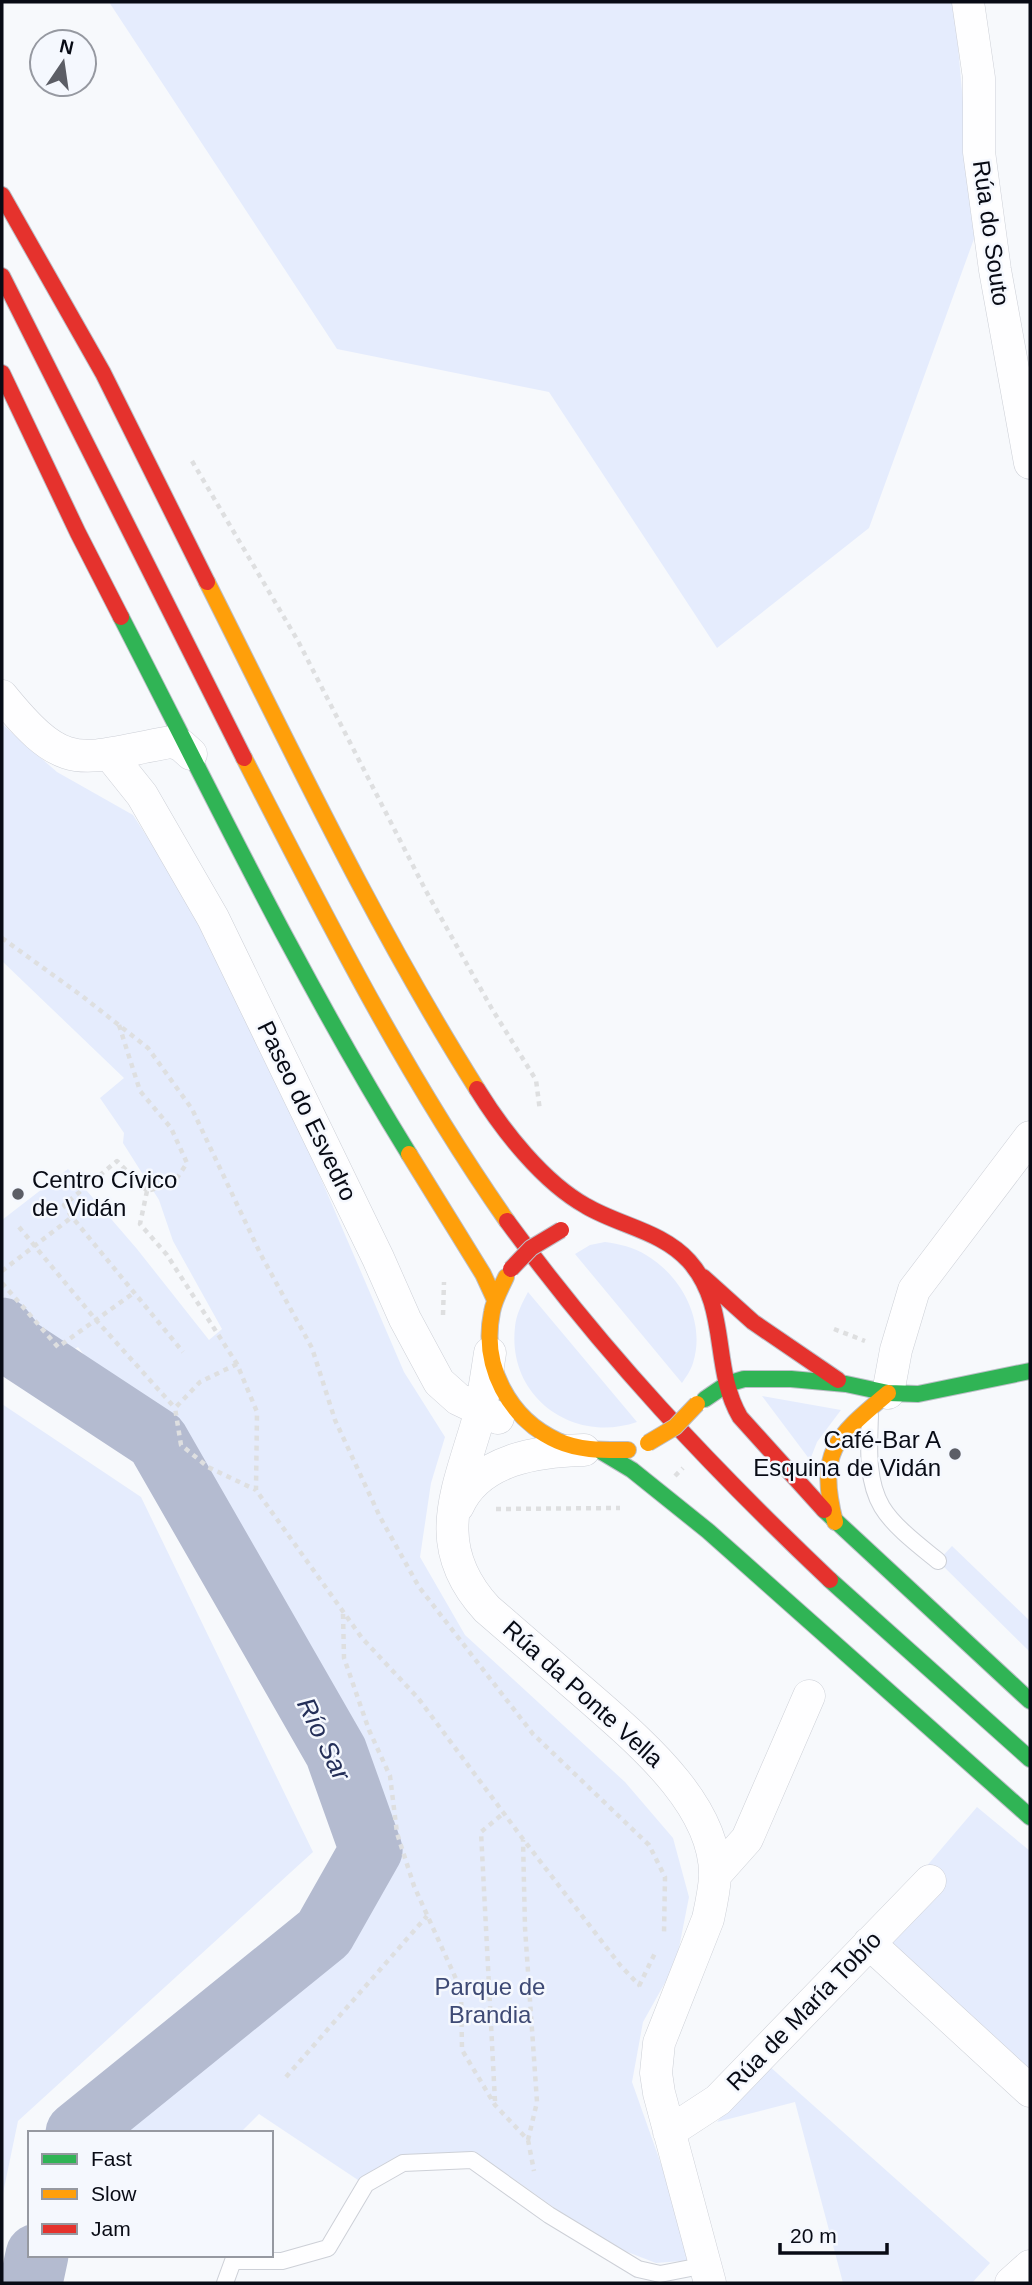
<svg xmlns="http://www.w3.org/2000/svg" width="1032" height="2285" font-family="Helvetica,sans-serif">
	<rect width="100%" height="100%" fill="#f7f9fc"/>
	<path fill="#e5ecfd" d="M 109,2 L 954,2 L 975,236 L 869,528 L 717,648 L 549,392 L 337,349 Z
		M 2,724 L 57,772 L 133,815 L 208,931 L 282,1088 L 404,1372 L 445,1437 L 431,1483 L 420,1557 L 465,1635 L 625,1782 L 673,1838 L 689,1897 L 676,1963 L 643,2022 L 632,2082 L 695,2260 L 656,2263 L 604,2243 L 505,2173 L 454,2153 L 404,2156 L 361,2182 L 259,2114 L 240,2133 L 124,2131 L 342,1949 L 388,1855 L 369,1773 L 304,1658 L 226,1531 L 170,1433 L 126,1410 L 78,1347 L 58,1358 L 2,1295 L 2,1220 L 68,1169 L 137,1249 L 209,1340 L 222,1329 L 173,1241 L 159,1200 L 123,1143 L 124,1133 L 100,1098 L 124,1078 L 2,961 Z
		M 605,1242 C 619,1244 634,1247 646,1255 C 682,1276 706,1322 693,1363 C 691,1370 686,1377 682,1383 L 575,1254 L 590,1245 Z
		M 528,1292 L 637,1422 C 573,1444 507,1397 515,1327 C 516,1315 522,1303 528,1292 Z
		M 762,1396 L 841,1410 L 817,1442 L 810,1460 Z
		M 2,1404 L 141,1497 L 313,1852 L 18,2121 L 2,2198 Z
		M 952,1546 L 1030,1621 L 1030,1652 L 938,1561 Z
		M 977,1807 L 1030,1851 L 1030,2070 L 885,1938 L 919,1875 Z
		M 768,2065 L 990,2263 L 972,2283 L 843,2283 L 795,2102 L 717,2122 Z"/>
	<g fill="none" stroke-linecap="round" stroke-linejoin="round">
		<path stroke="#b4bbd0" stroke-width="63" d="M 2,1329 L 17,1348 L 157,1440 L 336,1752 L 371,1850 L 324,1933 L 77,2133
			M 31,2283 L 37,2255"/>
		<defs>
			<path id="lane" d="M 870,1415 C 869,1445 866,1480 882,1507 C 894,1527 921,1547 938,1561
				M 225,2283 L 233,2261 L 282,2261 L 328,2248 L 366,2184 L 403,2163 L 472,2160 L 549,2215 L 638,2269 L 660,2274 L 706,2265"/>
			<path id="street" d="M 968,2 L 979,78 L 979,152 L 995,270 L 1030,463
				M 2,696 C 67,776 79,758 171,742 L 181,745 L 191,754
				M 110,755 L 142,795 L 213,918 L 378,1258 L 405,1319 L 439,1382 L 458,1399 L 498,1418
				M 490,1353 C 486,1378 483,1403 476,1427 C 455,1497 431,1548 487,1609 C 522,1639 556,1669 591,1699 C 640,1742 717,1806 715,1877 C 714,1892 711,1905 708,1919 L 659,2043 L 656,2073 L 659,2093 L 710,2283
				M 888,1393 L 896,1350 L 914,1290 L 1030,1137
				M 458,1506 C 479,1459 538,1451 584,1450
				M 715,1875 L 747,1839 L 809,1696
				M 869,1943 L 1030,2091
				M 669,2132 L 718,2100 L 930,1881
				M 1011,2283 L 1030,2266"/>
			<path id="fast" d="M 121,617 C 214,798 302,981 409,1154
				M 705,1399 L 727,1384 L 744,1379 L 791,1379 L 846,1384 L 888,1393 L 918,1394 L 1030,1371
				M 602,1452 L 632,1470 L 708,1531 L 1030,1817
				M 824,1510 L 1030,1701
				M 830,1580 L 1030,1759"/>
			<path id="slow" d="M 207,582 C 293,753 375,927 477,1089
				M 244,758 C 325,916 405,1075 507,1221
				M 409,1154 L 483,1274 L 495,1300
				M 506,1277 C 501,1288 494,1300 492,1312 C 481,1366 509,1419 558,1441 C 581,1451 604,1450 628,1450
				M 835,1522 C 817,1451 836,1437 888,1393"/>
			<path id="jam" d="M 2,195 L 103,373 L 207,582
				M 2,276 L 244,758
				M 2,373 L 78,533 L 121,617
				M 477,1089 C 503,1131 543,1182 586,1206 C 620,1226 662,1231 689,1261 C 730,1307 711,1367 740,1417 L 824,1510
				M 507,1221 C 605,1355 710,1466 830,1580
				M 703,1277 L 753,1322 L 838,1380"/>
		</defs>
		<use href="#lane" stroke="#cdd0d7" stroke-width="18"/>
		<use href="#street" stroke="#cdd0d7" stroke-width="33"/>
		<use href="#fast" stroke="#bcbfc7" stroke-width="18"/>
		<use href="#slow" stroke="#bcbfc7" stroke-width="18"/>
		<use href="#jam" stroke="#bcbfc7" stroke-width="18"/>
		<path stroke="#dedfe0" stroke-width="4.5" stroke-dasharray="5 5" stroke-linecap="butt" d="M 192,461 L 298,641 L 426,891 L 492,1009 L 536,1080 L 540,1111
			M 2,938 L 82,996 L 148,1048 L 192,1109 L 261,1255 L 312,1348 L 335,1420 L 380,1517 L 419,1587 L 533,1734 L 649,1845 L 665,1877 L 664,1934
			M 119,1025 L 140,1091 L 171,1128 L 187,1163 L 173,1184 L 147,1191
			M 147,1191 L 140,1224 L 167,1255 L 237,1364 L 257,1412 L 256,1490 L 362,1638 L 418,1698 L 523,1839 L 620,1965 L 640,1986
			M 147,1191 L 117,1161 L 64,1205 L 72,1217 L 183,1352
			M 19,1227 L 96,1320 L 175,1408
			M 2,1271 L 72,1217
			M 2,1283 L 58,1347 L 135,1292
			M 443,1315 L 444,1282
			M 834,1329 L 865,1341
			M 237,1364 L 200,1382 L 175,1408 L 181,1445 L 208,1467 L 256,1490
			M 496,1509 L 620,1508
			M 343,1614 L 344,1658 L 369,1730 L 390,1776 L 397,1833 L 414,1886 L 461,1990 L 462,2050 L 495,2105 L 528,2140 L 537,2102 L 525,1928 L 523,1840
			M 639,1986 L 656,1951
			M 286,2077 L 427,1916
			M 495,2101 L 481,1832 L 505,1812
			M 528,2140 L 534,2171"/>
		<use href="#lane" stroke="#fefeff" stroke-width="16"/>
		<use href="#street" stroke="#fefeff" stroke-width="32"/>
		<use href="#fast" stroke="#30b455" stroke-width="16"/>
		<use href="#slow" stroke="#ff9f0a" stroke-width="16"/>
		<use href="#jam" stroke="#e5322d" stroke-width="16"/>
		<defs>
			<path id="slow-bridge" d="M 648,1443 L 675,1427 L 697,1404"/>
			<path id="jam-bridge" d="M 511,1269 L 531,1248 L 561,1230"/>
		</defs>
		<use href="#slow-bridge" stroke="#bcbfc7" stroke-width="18" stroke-linecap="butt"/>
		<use href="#jam-bridge" stroke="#bcbfc7" stroke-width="18" stroke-linecap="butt"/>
		<path stroke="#dedfe0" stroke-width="4.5" stroke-dasharray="5 5" stroke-linecap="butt" d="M 675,1476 L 683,1468"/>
		<use href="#slow-bridge" stroke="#ff9f0a" stroke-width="16"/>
		<use href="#jam-bridge" stroke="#e5322d" stroke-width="16"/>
	</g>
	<g fill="#5c5e66" stroke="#f5f8fe" stroke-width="2.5">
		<circle cx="18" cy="1194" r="7"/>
		<circle cx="955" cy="1454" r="7"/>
	</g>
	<g text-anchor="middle" stroke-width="5" stroke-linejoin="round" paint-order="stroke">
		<g font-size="24" fill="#080b15" stroke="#f5f8fe">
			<text transform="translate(991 233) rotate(82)" y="8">Rúa do Souto</text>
			<text transform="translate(307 1111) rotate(64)" y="8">Paseo do Esvedro</text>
			<text transform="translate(583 1694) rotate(42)" y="8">Rúa da Ponte Vella</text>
			<text transform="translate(804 2011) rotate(-46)" y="8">Rúa de María Tobío</text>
		</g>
		<g font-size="24" fill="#080b15" stroke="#f5f8fe" text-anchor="start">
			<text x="32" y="1188">Centro Cívico<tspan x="32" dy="28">de Vidán</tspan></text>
			<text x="941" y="1448" text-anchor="end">Café-Bar A<tspan x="941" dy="28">Esquina de Vidán</tspan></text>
		</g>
		<g font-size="24" fill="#3e4a75" stroke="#f5f8fe">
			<text x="490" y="1995">Parque de<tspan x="490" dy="28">Brandia</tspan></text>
		</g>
		<g font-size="26" font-style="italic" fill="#242f58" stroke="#f5f8fe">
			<text transform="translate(324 1739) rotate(64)" y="9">Río Sar</text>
		</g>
	</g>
	<rect width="1032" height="2285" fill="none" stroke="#080b15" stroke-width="7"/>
	<rect x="28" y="2131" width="245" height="126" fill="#f5f8fe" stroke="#9699a1" stroke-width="2"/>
	<rect x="42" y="2154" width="35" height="10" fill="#30b455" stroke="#9699a1" stroke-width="2"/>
	<text x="91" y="2166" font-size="21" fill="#080b15">Fast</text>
	<rect x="42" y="2189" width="35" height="10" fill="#ff9f0a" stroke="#9699a1" stroke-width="2"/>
	<text x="91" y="2201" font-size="21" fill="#080b15">Slow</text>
	<rect x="42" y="2224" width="35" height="10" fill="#e5322d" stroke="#9699a1" stroke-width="2"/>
	<text x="91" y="2236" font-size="21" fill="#080b15">Jam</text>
	<g transform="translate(63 63) rotate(13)"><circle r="33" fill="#f5f8fe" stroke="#9699a1" stroke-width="2"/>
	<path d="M0-5L12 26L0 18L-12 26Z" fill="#5c5e66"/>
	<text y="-10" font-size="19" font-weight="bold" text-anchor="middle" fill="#080b15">N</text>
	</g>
	<path d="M780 2243v10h107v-10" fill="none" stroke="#080b15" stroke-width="3.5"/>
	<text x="790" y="2243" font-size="21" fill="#080b15" stroke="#f5f8fe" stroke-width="5" paint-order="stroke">20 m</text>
</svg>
